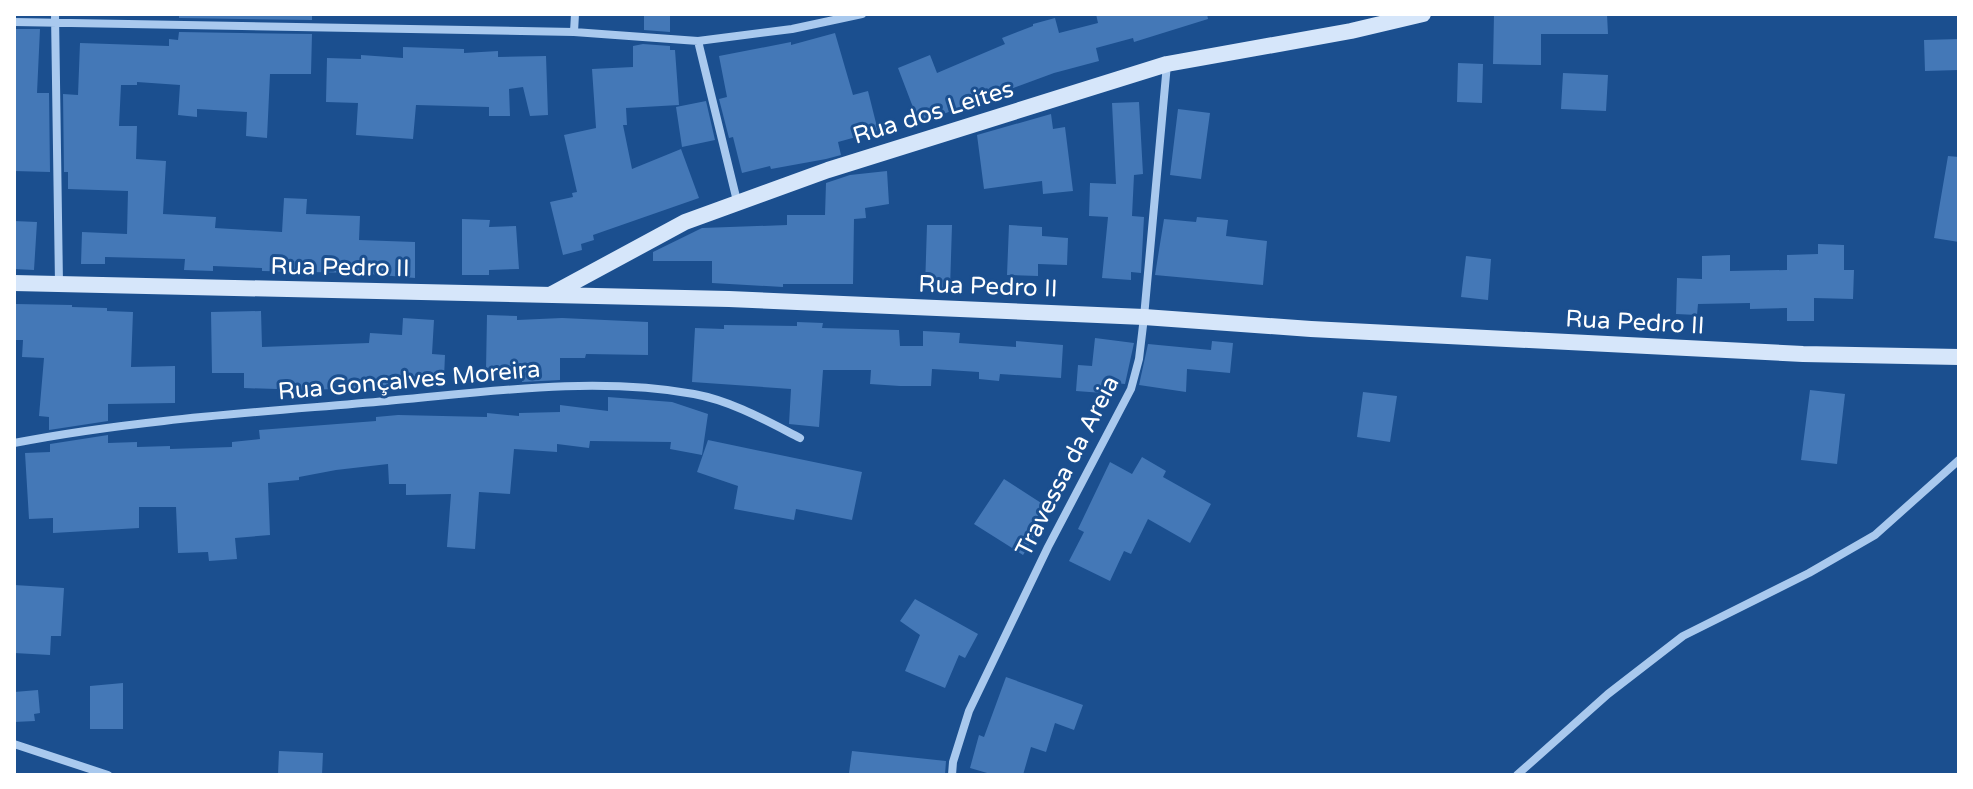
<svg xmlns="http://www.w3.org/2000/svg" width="1973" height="789" font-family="'Varela Round',sans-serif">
	<rect width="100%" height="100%" fill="#1b4f8f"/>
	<path fill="#4478b7" d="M 179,14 L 312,14 L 312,20 L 179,18 Z
		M 644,14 L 670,14 L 670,32 L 644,30 Z
		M 1096,14 L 1207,14 L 1208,19 L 1134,42 L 1133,38 L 1096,48 L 1099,61 L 1054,73 L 919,123 L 898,68 L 930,55 L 937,73 L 1005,44 L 1002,38 L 1033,26 L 1033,24 L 1055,18 L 1059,33 L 1098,23 Z
		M 1494,14 L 1607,14 L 1608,34 L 1541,34 L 1541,65 L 1493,64 Z
		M 16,29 L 40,29 L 37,93 L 49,93 L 50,172 L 14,171 Z
		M 179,32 L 312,34 L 311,74 L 270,74 L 267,138 L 246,136 L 247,112 L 197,109 L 197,117 L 178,115 L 180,85 L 137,82 L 137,85 L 121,85 L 119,126 L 137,126 L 136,159 L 166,161 L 163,214 L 216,217 L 215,228 L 282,232 L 284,198 L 307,199 L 306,214 L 360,216 L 359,240 L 415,242 L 415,278 L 358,273 L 262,271 L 262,268 L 213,266 L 213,271 L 184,270 L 185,259 L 105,257 L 105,264 L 81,264 L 82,232 L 127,234 L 128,191 L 68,189 L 68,172 L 64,172 L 63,94 L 78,95 L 80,43 L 169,46 L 169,39 L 178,40 Z
		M 835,33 L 853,95 L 868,91 L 878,131 L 838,142 L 841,155 L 826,159 L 771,169 L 770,166 L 742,173 L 733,137 L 729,138 L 719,99 L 727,97 L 719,56 L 791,42 L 791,45 Z
		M 1959,39 L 1959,70 L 1925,71 L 1924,40 Z
		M 643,44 L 670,46 L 670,50 L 675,50 L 679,105 L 626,108 L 627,125 L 623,125 L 632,169 L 681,149 L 699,198 L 593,235 L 594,240 L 581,244 L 582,250 L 563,255 L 550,202 L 573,197 L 572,193 L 577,192 L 564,135 L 596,128 L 592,69 L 633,67 L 633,46 Z
		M 403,47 L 464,49 L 464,53 L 498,51 L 498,57 L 546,56 L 548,115 L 530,116 L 523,87 L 509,89 L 510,116 L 489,116 L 489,107 L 416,105 L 413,139 L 356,135 L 358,103 L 326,102 L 327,58 L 361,59 L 361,55 L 403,58 Z
		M 1458,63 L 1483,64 L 1482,103 L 1457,102 Z
		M 1563,73 L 1608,75 L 1606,111 L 1561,109 Z
		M 706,101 L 715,140 L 682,147 L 676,107 Z
		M 1139,102 L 1143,174 L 1134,175 L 1132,216 L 1144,217 L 1141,273 L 1131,272 L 1131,280 L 1102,278 L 1108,217 L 1089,216 L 1090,183 L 1116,184 L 1112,103 Z
		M 1178,109 L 1210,113 L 1201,179 L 1170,175 Z
		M 1051,114 L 1053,129 L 1065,127 L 1073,191 L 1043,194 L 1042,181 L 984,189 L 977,135 Z
		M 1948,156 L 1959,157 L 1959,242 L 1934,238 Z
		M 887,171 L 889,204 L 865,208 L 866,218 L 854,219 L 853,284 L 783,284 L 783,287 L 712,283 L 712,261 L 653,261 L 653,252 L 702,228 L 787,225 L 787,215 L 825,215 L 826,183 L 850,175 Z
		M 1197,217 L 1228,220 L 1226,236 L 1267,241 L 1263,285 L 1155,275 L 1164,219 L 1196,222 Z
		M 462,219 L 490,220 L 489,227 L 516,226 L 519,269 L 489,270 L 489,275 L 462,275 Z
		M 14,221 L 37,222 L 34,270 L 14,269 Z
		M 927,225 L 952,225 L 950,289 L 925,288 Z
		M 1009,225 L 1042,227 L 1042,236 L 1068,238 L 1067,265 L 1038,264 L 1038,276 L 1007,275 Z
		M 1818,244 L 1844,245 L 1844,270 L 1854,270 L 1853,299 L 1814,298 L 1814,321 L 1787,321 L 1787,308 L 1750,309 L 1750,303 L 1698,304 L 1697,315 L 1676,314 L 1677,278 L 1702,279 L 1702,256 L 1730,255 L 1730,271 L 1787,270 L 1787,255 L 1818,254 Z
		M 1466,256 L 1491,259 L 1488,300 L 1461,297 Z
		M 15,304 L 72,305 L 72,307 L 107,308 L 107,311 L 133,312 L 131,367 L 175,366 L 175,403 L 108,404 L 108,421 L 49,430 L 49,417 L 39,416 L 44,358 L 22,357 L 23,340 L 14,340 Z
		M 261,311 L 262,347 L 369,343 L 370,333 L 402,335 L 403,318 L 434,320 L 432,354 L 445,355 L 444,378 L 390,375 L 389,387 L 307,390 L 244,388 L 244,373 L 212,373 L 211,312 Z
		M 487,315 L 517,316 L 517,320 L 562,318 L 648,322 L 648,355 L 586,354 L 585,358 L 560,358 L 560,380 L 522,382 L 522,371 L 486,370 Z
		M 797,322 L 823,323 L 822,328 L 899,330 L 900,346 L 923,346 L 923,331 L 960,333 L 959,343 L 1016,347 L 1016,341 L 1063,345 L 1061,378 L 1000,374 L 999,381 L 979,379 L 979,372 L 932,369 L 931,386 L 900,386 L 870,384 L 871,370 L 823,370 L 819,427 L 789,424 L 791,389 L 692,382 L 695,328 L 724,329 L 724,325 L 797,326 Z
		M 1095,338 L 1134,343 L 1125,384 L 1104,382 L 1103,393 L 1076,391 L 1078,365 L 1092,366 Z
		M 1212,341 L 1233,343 L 1230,373 L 1187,369 L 1186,392 L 1139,385 L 1148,344 L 1211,350 Z
		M 1810,390 L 1845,394 L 1837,464 L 1801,460 Z
		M 1363,392 L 1397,396 L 1390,442 L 1357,437 Z
		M 608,397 L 672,402 L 708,414 L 702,455 L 670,449 L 671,442 L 590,441 L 589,448 L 557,444 L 557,452 L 514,449 L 510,494 L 479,492 L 475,549 L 447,547 L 451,494 L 406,495 L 406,484 L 389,484 L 388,464 L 336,470 L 299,477 L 299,480 L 268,483 L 270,535 L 235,538 L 237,559 L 209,561 L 208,552 L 178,553 L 176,507 L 139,507 L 139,528 L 53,533 L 53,518 L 29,519 L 25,453 L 50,452 L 50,444 L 108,435 L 108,443 L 137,442 L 137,447 L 170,446 L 170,449 L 232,447 L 232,442 L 260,439 L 259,430 L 376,421 L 376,417 L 398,415 L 487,417 L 487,413 L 519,416 L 519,413 L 560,412 L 560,405 L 608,411 Z
		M 708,440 L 862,472 L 852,520 L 796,509 L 794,520 L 734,509 L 738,486 L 697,472 Z
		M 1142,457 L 1166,471 L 1163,477 L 1211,504 L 1190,543 L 1148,519 L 1131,554 L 1124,551 L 1110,581 L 1069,561 L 1084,532 L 1078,529 L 1110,462 L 1132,474 Z
		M 1004,479 L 1052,510 L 1023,555 L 974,524 Z
		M 14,585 L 64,588 L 61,636 L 51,636 L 50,655 L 14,653 Z
		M 915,599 L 978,634 L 965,658 L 959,655 L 945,688 L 905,671 L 920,635 L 900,621 Z
		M 1006,677 L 1083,705 L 1074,730 L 1055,723 L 1046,752 L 1031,747 L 1023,775 L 994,775 L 970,768 L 979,735 L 984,737 Z
		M 123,683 L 123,729 L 90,729 L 90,686 Z
		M 38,690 L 40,713 L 34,714 L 35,721 L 14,722 L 14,692 Z
		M 279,751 L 323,753 L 322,775 L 278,775 Z
		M 852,751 L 946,761 L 945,775 L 849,773 Z"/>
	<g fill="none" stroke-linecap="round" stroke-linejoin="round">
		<path stroke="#a9c9ee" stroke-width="8" d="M 55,14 L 59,284
			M 14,22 L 574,32 L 698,41 L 792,29 L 862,14
			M 574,32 L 575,14
			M 698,41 L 737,201
			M 14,443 C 137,419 263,412 387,401 C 487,392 594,376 694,394 C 732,401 767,421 800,438
			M 14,744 L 108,775
			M 952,775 L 953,762 L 969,711 L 1048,547 L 1131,389 L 1139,359 L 1144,317 L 1167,64
			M 1517,775 L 1608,694 L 1683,636 L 1809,573 L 1875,535 L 1959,460"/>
		<path stroke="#d6e6fa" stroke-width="16" d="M 14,283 L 729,299 L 1144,317 L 1311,329 L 1803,354 L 1959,357
			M 550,295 L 685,222 L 828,170 L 1167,64 L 1351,31 L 1423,14"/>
	</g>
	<g text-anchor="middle" stroke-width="6" stroke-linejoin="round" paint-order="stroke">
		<g font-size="24" fill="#fff" stroke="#1b4f8f">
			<text transform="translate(933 112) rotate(-17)" y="8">Rua dos Leites</text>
			<text transform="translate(340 267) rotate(1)" y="8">Rua Pedro II</text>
			<text transform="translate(988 286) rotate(2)" y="8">Rua Pedro II</text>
			<text transform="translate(1635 322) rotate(3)" y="8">Rua Pedro II</text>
			<text transform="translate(409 380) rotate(-5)" y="8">Rua Gonçalves Moreira</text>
			<text transform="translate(1067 466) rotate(-63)" y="8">Travessa da Areia</text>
		</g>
	</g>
	<rect width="1973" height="789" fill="none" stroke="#ffffff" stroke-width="32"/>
</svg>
